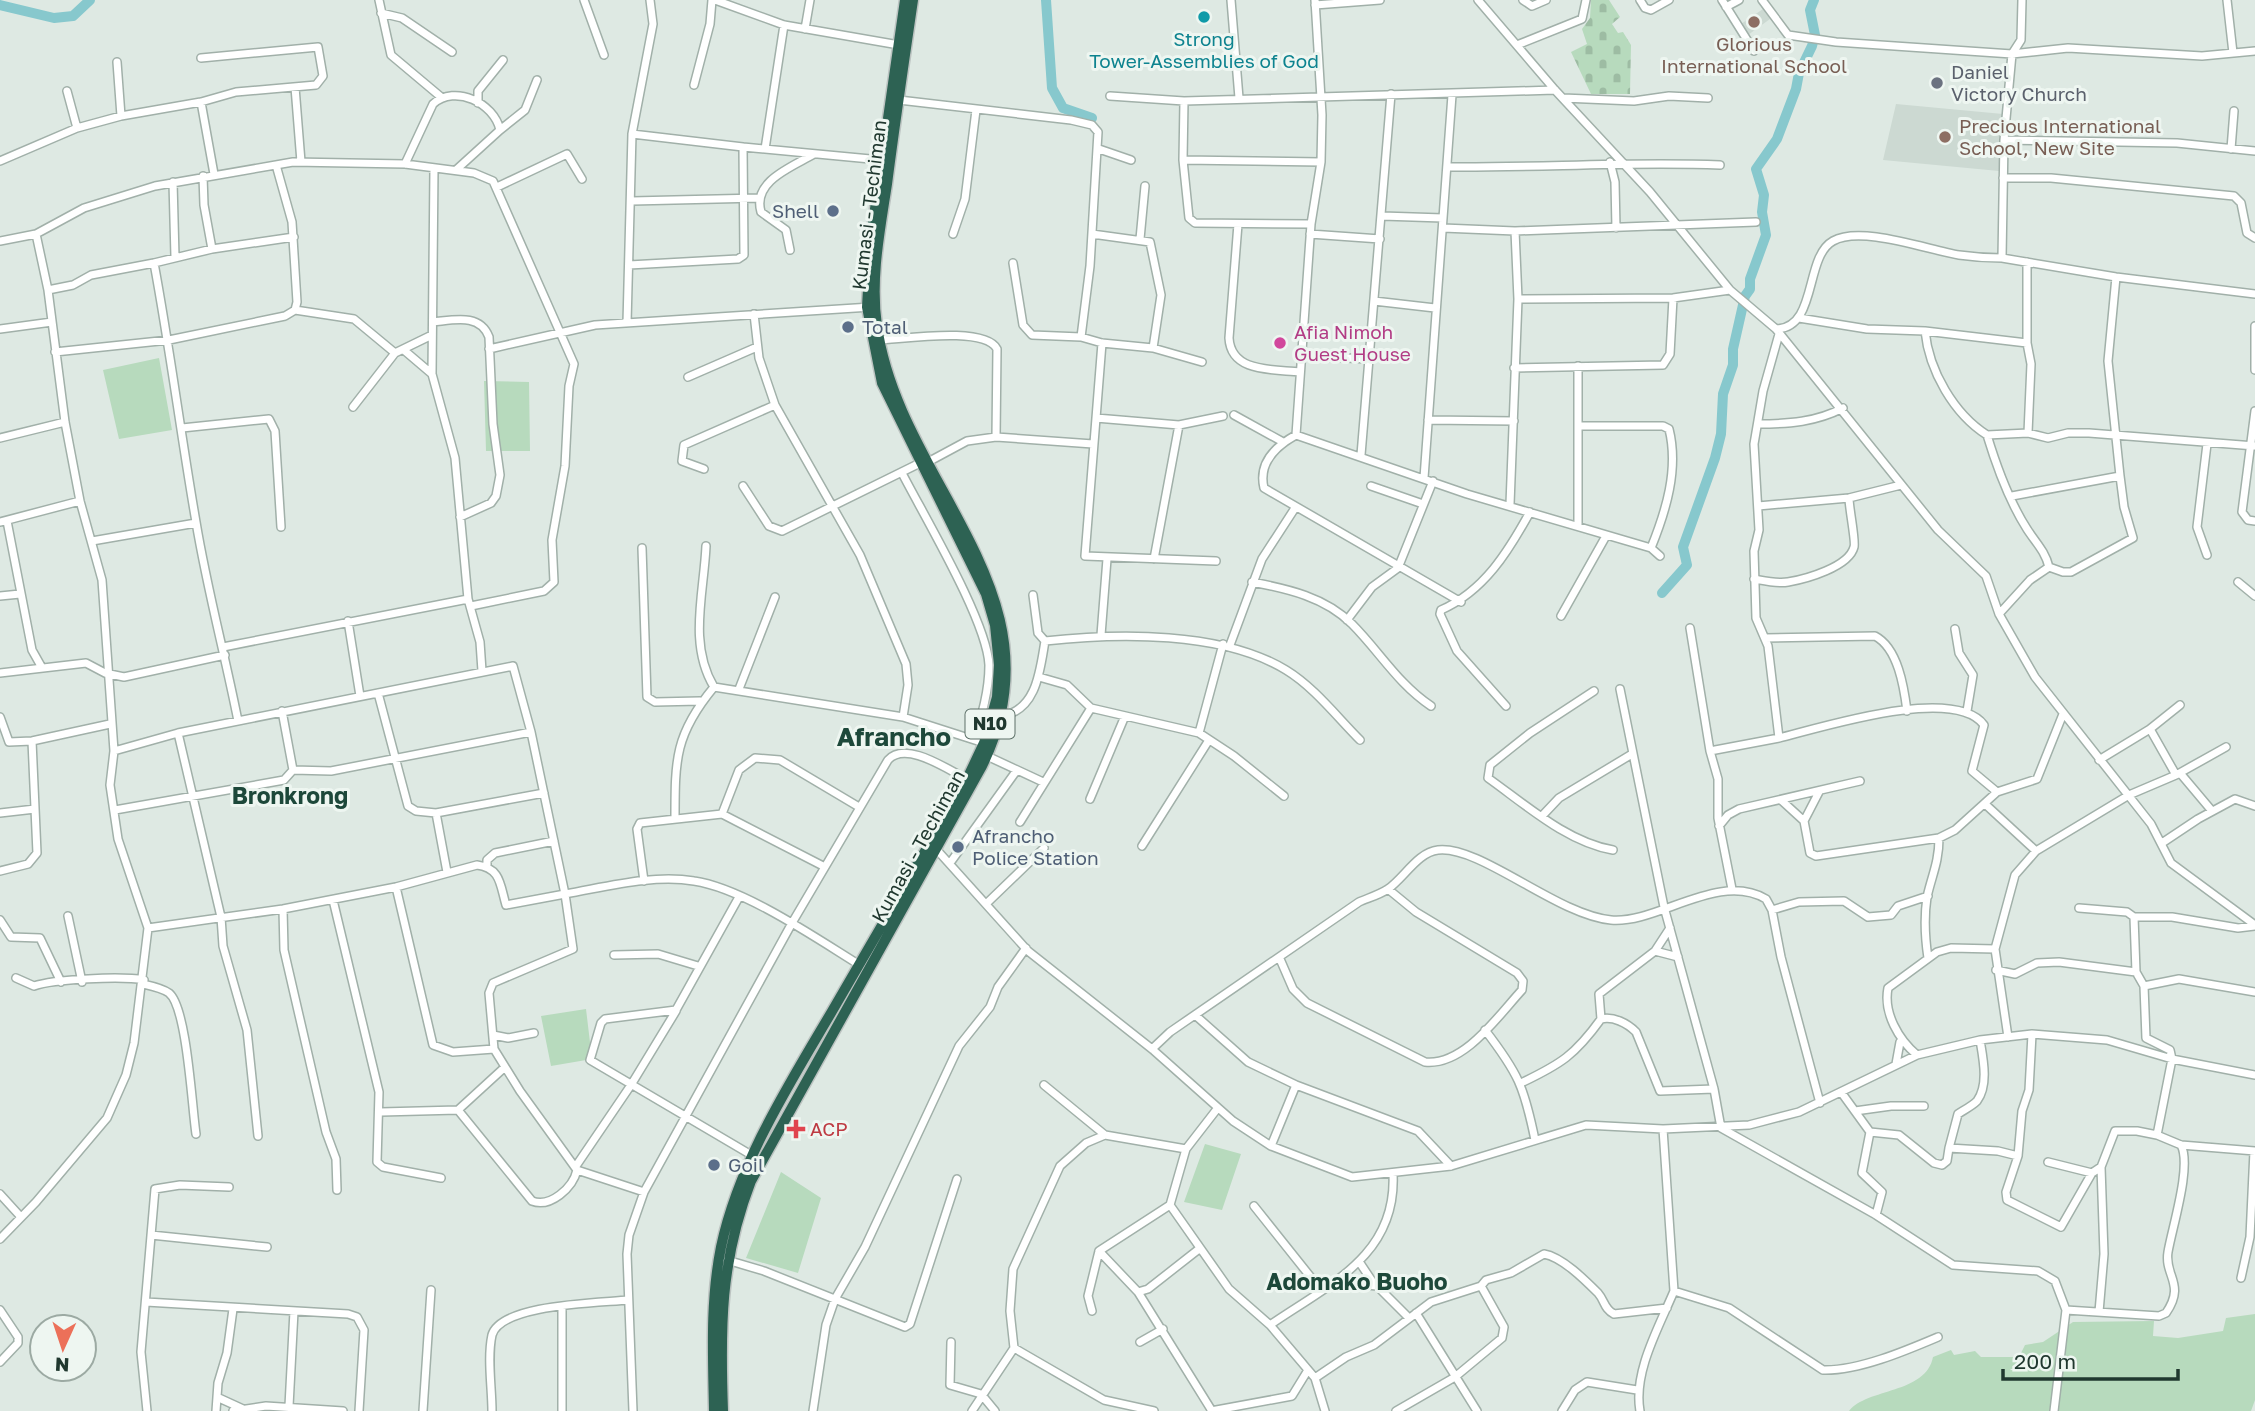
<svg xmlns="http://www.w3.org/2000/svg" width="2255" height="1411" font-family="'Golos Text',sans-serif">
	<defs>
		<pattern id="cemetery-stones" width="16" height="16" patternUnits="userSpaceOnUse" patternTransform="scale(1.75)"><rect width="16" height="16" fill="#b7dabd"/><path d="M2 7V4a2 2 0 0 1 4 0v3zM10 15v-3a2 2 0 0 1 4 0v3z" fill="#9dbca3"/></pattern>
	</defs>
	<rect width="100%" height="100%" fill="#dee9e3"/>
	<path fill="#ccd9d2" d="M 1763,9 L 1770,19 L 1748,35 L 1741,24 Z
		M 1896,104 L 2003,114 L 1999,171 L 1883,160 Z"/>
	<path fill="#b7dabd" d="M 159,358 L 172,430 L 119,439 L 103,370 Z
		M 484,381 L 529,382 L 530,451 L 486,451 Z
		M 586,1009 L 592,1059 L 551,1066 L 541,1016 Z
		M 1205,1144 L 1241,1154 L 1222,1210 L 1184,1202 Z
		M 781,1172 L 821,1198 L 798,1273 L 746,1258 Z
		M 2255,1314 L 2255,1400 L 2251,1411 L 1849,1411 C 1867,1388 1926,1394 1933,1357 L 1951,1350 L 1954,1355 L 1975,1351 L 1981,1357 L 2019,1357 L 2025,1345 L 2043,1342 L 2073,1322 L 2154,1321 L 2153,1336 L 2178,1338 L 2223,1331 L 2226,1318 Z"/>
	<path fill="url(#cemetery-stones)" d="M 1591,0 L 1609,0 L 1620,17 L 1612,24 L 1618,33 L 1623,32 L 1631,45 L 1630,94 L 1591,94 L 1571,52 L 1587,44 L 1582,29 L 1590,18 Z"/>
	<g fill="none" stroke-linecap="round" stroke-linejoin="round">
		<path stroke="#87c8cd" stroke-width="10" d="M 1046,0 L 1052,88 L 1063,108 L 1092,118
			M 0,5 L 54,18 L 73,16 L 90,0
			M 1662,593 L 1687,565 L 1683,547 L 1715,458 L 1721,434 L 1723,394 L 1733,365 L 1733,349 L 1745,296 L 1750,289 L 1750,279 L 1766,235 L 1762,212 L 1764,195 L 1756,169 L 1777,139 L 1796,89 L 1799,73 L 1812,46 L 1815,35 L 1810,10 L 1814,0"/>
		<defs>
			<path id="minor" d="M 379,0 L 391,55 L 441,97
				M 584,0 L 604,55
				M 715,0 L 784,25 L 899,45
				M 1231,0 L 1239,98
				M 1478,0 L 1555,90 L 1650,192 L 1730,290 L 1776,329 L 1938,530 L 1986,576 L 1999,614 L 2035,677 L 2151,824 L 2171,863 L 2255,925
				M 1523,0 L 1532,6 L 1546,0
				M 1640,0 L 1645,8 L 1651,10 L 1669,0
				M 1722,0 L 1754,51
				M 1762,0 L 1788,35 L 1836,42 L 2012,54 L 2068,48 L 2202,56 L 2255,51
				M 2227,0 L 2233,53
				M 1315,5 L 1380,0
				M 1726,7 L 1739,0
				M 381,13 L 402,18 L 452,52
				M 805,29 L 810,0
				M 1517,45 L 1582,19 L 1586,0
				M 117,62 L 121,116
				M 694,85 L 710,24 L 712,0
				M 295,87 L 301,162
				M 67,91 L 77,128
				M 1110,96 L 1184,101 L 1555,90
				M 1563,98 L 1634,101 L 1669,96 L 1708,98
				M 899,100 L 1071,120 L 1092,125 L 1098,132 L 1090,266 L 1081,337
				M 1184,101 L 1183,160 L 1189,218 L 1195,223 L 1311,224
				M 201,102 L 214,174
				M 478,103 L 478,91 L 503,60
				M 500,130 L 525,110 L 537,80
				M 2004,140 L 2177,143 L 2255,151
				M 743,147 L 881,160
				M 765,149 L 784,25
				M 1099,149 L 1131,160
				M 2231,149 L 2234,111
				M 1183,160 L 1321,162
				M 0,161 L 77,128 L 121,116 L 201,102 L 236,92 L 316,85 L 323,76 L 318,47 L 201,58
				M 1610,162 L 1615,182 L 1616,228
				M 405,164 L 433,104 C 455,84 494,103 500,130 L 456,170
				M 1447,167 C 1539,168 1629,161 1720,165
				M 434,168 L 432,374 L 455,458 L 468,599 L 480,642 L 482,671
				M 203,176 L 204,205 L 212,249
				M 2003,178 L 2051,178 L 2234,196 L 2241,203 L 2247,233 L 2255,238
				M 173,182 L 175,257
				M 497,187 L 567,154 L 582,179
				M 632,201 L 759,198
				M 1382,216 L 1443,218
				M 1238,224 L 1229,338 C 1231,373 1273,369 1300,372
				M 1443,228 L 1515,231 L 1756,222
				M 953,234 L 965,199 L 976,110
				M 1092,234 L 1150,242 L 1161,295 L 1153,348
				M 1310,234 L 1380,239
				M 1140,239 L 1145,186
				M 0,241 L 36,234 L 84,208 L 155,186 L 293,162 L 405,164 L 474,173 L 493,181 L 574,364 L 569,386 L 565,466 L 552,540 L 554,582 L 544,591 L 471,606
				M 790,250 L 786,230 L 761,212 C 752,181 792,167 814,154
				M 2002,258 L 2116,277 L 2255,294
				M 2027,262 L 2027,343 L 2031,364 L 2028,433
				M 1013,263 L 1023,325 L 1032,335 L 1081,337 L 1102,343 L 1153,348 L 1202,362
				M 629,265 L 738,259 L 744,255 L 743,147 L 632,134
				M 48,290 L 73,285 L 91,275 L 154,263
				M 1518,299 L 1673,298 L 1730,290
				M 1374,301 L 1435,308
				M 295,310 L 354,319 L 395,353
				M 754,314 L 759,358 L 775,405 L 860,555 L 906,664 L 908,685 L 903,717
				M 1799,318 L 1867,329 L 1925,331 L 2027,343
				M 433,322 C 454,320 480,313 489,337 L 493,424 L 500,475 L 496,496 L 491,503 L 460,517
				M 627,323 L 632,134 L 653,24 L 650,0
				M 2255,326 L 2255,370
				M 0,329 L 52,322
				M 1776,329 C 1818,328 1804,257 1833,241 C 1861,225 1928,250 1959,255 C 1973,257 1987,258 2002,258 L 2004,140 L 2012,54 L 2021,40 L 2022,0
				M 1925,331 C 1929,371 1954,414 1987,435
				M 879,340 C 904,339 985,326 997,349 L 996,437
				M 1102,343 L 1085,556 L 1216,561
				M 489,349 L 595,325 L 871,307
				M 405,351 L 432,374
				M 55,352 L 169,340 L 285,316 L 295,310 L 297,302 L 292,222 L 276,165
				M 1301,356 L 1369,359
				M 1514,368 L 1663,365 L 1670,354 L 1673,298
				M 688,377 L 757,347
				M 353,407 L 395,353 L 432,335
				M 2255,411 L 2242,512 L 2248,520 L 2255,521
				M 1234,415 L 1283,442
				M 1096,418 L 1179,425 L 1223,416
				M 1428,420 L 1514,421
				M 1758,424 C 1789,424 1816,422 1843,408
				M 1578,426 L 1663,426 L 1669,429 C 1679,469 1666,511 1651,548
				M 182,428 L 269,419 L 275,431 L 281,527
				M 1296,435 L 1311,224 L 1321,162 L 1322,115 L 1315,0
				M 0,438 L 65,422
				M 2207,444 L 2197,527 L 2207,555
				M 1361,455 L 1391,94
				M 928,462 L 967,441 L 996,437 L 1093,444
				M 704,469 L 682,461 L 684,445 L 775,405
				M 902,473 C 924,516 987,621 989,665 C 989,691 982,715 974,739
				M 1424,478 L 1452,95
				M 743,486 L 769,526 L 782,531 L 920,463
				M 1371,486 L 1423,504
				M 2012,496 L 2120,476 L 2108,361 L 2116,277
				M 1510,504 L 1518,299 L 1515,231
				M 1758,506 L 1849,498 L 1901,485
				M 7,521 L 32,650 L 41,666
				M 0,522 L 80,501
				M 1578,526 L 1578,366
				M 92,541 L 196,523
				M 706,546 C 704,593 688,644 714,687 L 903,717 L 984,743
				M 642,548 L 647,697 L 655,702 L 700,701
				M 1154,559 L 1179,425
				M 2049,567 L 2063,572 L 2071,572 L 2133,538 L 2124,507 L 2120,476
				M 1754,579 C 1765,581 1777,584 1788,582 C 1806,579 1849,567 1854,547 C 1856,542 1849,508 1849,498
				M 1252,582 C 1288,589 1325,597 1352,624 C 1379,651 1398,684 1431,706
				M 2238,582 L 2255,596
				M 1033,595 L 1038,633 L 1045,641
				M 0,596 L 20,594
				M 1461,602 L 1264,488 C 1258,463 1276,446 1296,435 L 1467,494 L 1651,548 L 1660,556
				M 1999,614 L 2030,580 L 2049,567 C 2045,551 2036,543 2027,529 C 2009,501 1997,468 1987,435 L 2028,433 L 2048,438 L 2068,433 L 2089,433 L 2255,446
				M 1561,616 L 1606,536
				M 1347,620 L 1372,587 L 1398,568 L 1433,481
				M 348,621 L 360,696
				M 1690,628 L 1710,751 L 1718,779 L 1718,818 L 1732,889
				M 1955,629 L 1959,653 L 1973,675 L 1967,711
				M 1101,635 L 1107,559
				M 1765,638 L 1875,636 C 1898,648 1904,687 1907,711
				M 1045,641 C 1118,633 1222,631 1286,670 C 1314,687 1337,717 1360,740
				M 1230,645 L 1262,559 L 1295,508
				M 223,647 L 468,599
				M 0,673 L 86,663 L 105,673 L 124,677 L 225,655
				M 1039,677 L 1067,685 L 1091,708 L 1199,733 L 1234,756 L 1284,796
				M 739,689 L 775,597
				M 1620,689 L 1664,907 L 1714,1089 L 1721,1128 L 1876,1215 L 1953,1265 L 2038,1271 L 2055,1281 L 2066,1310 L 2054,1411
				M 1594,691 L 1530,733 L 1490,765 L 1488,778 C 1526,805 1567,842 1613,850
				M 378,693 L 408,806 L 416,811 L 436,813 L 447,872
				M 1506,706 L 1457,651 L 1440,614 L 1441,610 C 1484,591 1508,552 1530,512
				M 1002,716 C 1037,710 1040,670 1045,641
				M 0,717 L 9,742 L 32,741 L 110,724
				M 238,721 C 225,655 207,589 196,522 C 181,436 170,349 154,263 L 212,249 L 294,237
				M 178,733 L 221,917 L 223,946 L 247,1030 L 258,1136
				M 1199,733 L 1223,644
				M 1779,738 C 1823,727 1954,685 1984,725 L 1972,771 L 1997,792
				M 114,751 L 178,733 L 513,666 L 531,732 L 565,894 C 606,887 653,874 694,881 C 743,888 816,938 858,964
				M 1710,751 L 1779,738 L 1768,646 L 1756,618 L 1754,551 L 1759,530 L 1754,444 L 1763,391 L 1779,334
				M 987,756 L 1043,782
				M 2099,760 L 2150,729
				M 293,770 L 331,771 L 531,732
				M 2180,773 L 2212,811
				M 2176,775 L 2226,747
				M 1090,799 L 1125,716
				M 1781,800 L 1804,821 L 1810,853 L 1816,856 L 1939,838 L 1955,830 L 1997,792 L 2037,779 L 2063,714
				M 1985,804 L 2036,851
				M 115,810 L 284,780 L 293,770 L 282,711
				M 0,813 L 35,809
				M 436,813 L 544,793
				M 722,814 L 739,770 L 755,758 L 780,760 L 859,807
				M 1542,816 L 1559,798 L 1632,754
				M 675,819 C 675,759 675,734 714,687
				M 1804,821 L 1819,792
				M 1020,822 L 1091,708
				M 1719,826 L 1728,815 L 1739,809 L 1860,781
				M 2162,843 L 2198,819 L 2235,799 L 2255,806
				M 1142,846 L 1209,740
				M 937,850 L 1028,951 L 1152,1049 L 1233,1121 L 1271,1146 L 1352,1177 L 1451,1166 L 1586,1125 L 1663,1129 L 1749,1125 L 1799,1112 L 1917,1055 L 1980,1040 L 2032,1034 L 2107,1040 L 2172,1059 L 2255,1075
				M 950,863 L 1017,770
				M 487,866 L 487,860 L 495,853 L 554,841
				M 0,871 L 28,864 L 37,853 L 32,741
				M 644,881 L 637,829 L 640,823 L 722,814 L 825,867
				M 396,887 L 433,1045 L 453,1052 L 494,1049
				M 739,897 L 676,1010 L 605,1019 L 601,1023 L 590,1060 L 753,1156
				M 333,900 L 379,1092 L 377,1162 L 383,1167 L 441,1178
				M 987,903 L 1044,848
				M 2079,908 L 2127,912 L 2134,917 L 2136,972 L 2144,986 L 2146,1038 L 2170,1050 L 2172,1059 L 2157,1135 L 2181,1145 L 2255,1151
				M 283,909 L 284,950 L 326,1132 L 336,1159 L 337,1190
				M 1772,910 L 1799,902 L 1844,901 L 1868,917 L 1891,915 L 1898,906 L 1928,896
				M 68,916 L 82,982
				M 2134,917 L 2172,917 L 2238,928 L 2255,926
				M 0,920 L 11,937 L 40,938 L 61,982
				M 148,928 L 283,909 L 396,887 L 477,865 C 501,868 500,885 506,905 L 565,894 L 573,949 L 493,983 L 489,993 L 494,1049 L 520,1091 L 577,1170 L 644,1192
				M 1655,951 L 1678,957
				M 614,955 L 658,954 L 698,966
				M 1928,958 C 1925,938 1924,917 1927,897 C 1932,875 1939,862 1939,838
				M 1280,959 L 1293,989 L 1307,1003 L 1425,1062 C 1464,1066 1498,1016 1522,990 L 1523,981 L 1517,973 L 1416,912 L 1388,889
				M 1996,970 L 2015,974 L 2037,963 L 2059,962 L 2136,972
				M 16,978 L 34,986 C 54,979 122,976 144,980
				M 143,984 C 152,986 162,988 169,993 C 187,1007 192,1108 196,1134
				M 2144,986 L 2179,979 L 2255,992
				M 1195,1015 L 1248,1062 L 1296,1085 L 1418,1131 L 1451,1166
				M 1601,1019 L 1599,994 L 1655,951 L 1670,928
				M 1485,1030 C 1518,1073 1524,1086 1535,1140
				M 493,1035 L 508,1038 L 534,1033
				M 2008,1037 L 1995,949 L 2015,875 L 2036,851 L 2129,795 L 2176,775 L 2150,729 L 2180,705
				M 1152,1049 L 1170,1032 L 1359,902 C 1368,898 1379,895 1388,889 C 1404,878 1418,852 1438,850 C 1480,845 1557,915 1611,920 C 1658,924 1718,871 1766,899 L 1772,910 L 1781,957 L 1820,1103
				M 1917,1055 C 1899,1040 1883,1013 1888,988 L 1937,952 L 1951,948 L 1995,949
				M 1896,1064 L 1900,1042
				M 1521,1083 C 1561,1064 1575,1055 1601,1019 C 1613,1016 1627,1023 1636,1032 L 1660,1091 L 1714,1089
				M 1044,1085 L 1105,1135
				M 1841,1092 L 1870,1132 L 1862,1173 L 1882,1192 L 1876,1215
				M 1217,1109 L 1186,1149 L 1170,1205 L 1229,1289 L 1270,1325 L 1315,1378 L 1325,1411
				M 458,1110 L 532,1201 C 550,1208 573,1188 577,1170
				M 1855,1111 L 1891,1106 L 1924,1106
				M 381,1112 L 458,1110 L 505,1067
				M 1663,1129 L 1674,1291 L 1729,1308 L 1823,1370 C 1858,1371 1905,1351 1938,1337
				M 1870,1132 L 1899,1135 L 1934,1163 L 1942,1165 L 1947,1161 L 1949,1148 L 1998,1151 L 2018,1156 L 2022,1111 L 2029,1090 L 2032,1034
				M 1271,1146 L 1296,1085
				M 1949,1148 L 1958,1114 C 1964,1110 1972,1106 1977,1101 C 1989,1085 1983,1058 1980,1040
				M 2018,1156 L 2006,1192 L 2007,1200 L 2061,1227 L 2092,1173 L 2101,1167
				M 2048,1162 L 2092,1173
				M 576,1166 L 631,1085 L 676,1011
				M 0,1194 L 20,1216
				M 1254,1206 L 1321,1290
				M 151,1235 L 267,1247
				M 0,1239 L 36,1202 L 107,1118 L 126,1075 L 134,1043 L 148,928 L 118,839 L 110,785 L 114,751 L 102,580 L 80,501 L 65,422 L 48,290 L 36,234
				M 1099,1251 L 1138,1292 L 1148,1289 L 1199,1249
				M 727,1260 L 764,1271 L 905,1327 L 910,1324 L 957,1179
				M 1360,1263 L 1372,1281 L 1409,1318
				M 2241,1278 L 2250,1237 L 2254,1151
				M 1333,1282 L 1377,1286
				M 1138,1292 L 1212,1411
				M 146,1302 L 348,1314 L 357,1317 L 364,1330 L 359,1411
				M 0,1310 L 18,1337 L 18,1343 L 0,1362
				M 2066,1310 L 2159,1316 L 2166,1313 C 2186,1284 2164,1276 2168,1252 C 2172,1228 2192,1166 2181,1145
				M 1092,1311 L 1088,1296 L 1099,1251 L 1170,1205
				M 2099,1312 L 2104,1254 L 2101,1167 L 2115,1131 L 2137,1131 L 2157,1135
				M 1416,1313 L 1477,1411
				M 1270,1325 C 1328,1285 1397,1256 1393,1174
				M 951,1342 L 950,1385 L 981,1394 L 995,1411
				M 1140,1342 L 1163,1329
				M 1315,1378 L 1346,1357 L 1374,1345 L 1431,1302 L 1481,1286 L 1486,1280 L 1511,1273 L 1544,1254 C 1562,1257 1585,1280 1598,1293 C 1605,1301 1604,1309 1614,1314 L 1667,1308
				M 219,1398 L 243,1409
				M 289,1406 L 294,1311
				M 147,1411 L 141,1352 L 155,1189 L 180,1185 L 229,1187
				M 216,1411 L 218,1383 L 227,1353 L 233,1309
				M 233,1411 L 266,1406 L 343,1411
				M 423,1411 L 431,1290
				M 492,1411 C 492,1388 487,1358 492,1335 C 501,1304 599,1303 628,1300
				M 562,1411 L 562,1308
				M 633,1411 L 627,1254 L 629,1235 L 644,1192 L 792,923 L 888,760 C 906,740 948,770 967,779
				M 813,1411 L 826,1325 L 835,1299 L 865,1247 L 959,1046 L 990,1007 L 998,987 L 1026,948
				M 972,1411 L 1014,1348
				M 1154,1411 L 1104,1400 L 1014,1348 L 1010,1311 L 1013,1269 L 1060,1166 L 1086,1143 L 1105,1135 L 1186,1149
				M 1211,1411 L 1292,1396 L 1308,1370
				M 1396,1411 L 1455,1377 L 1502,1338 L 1504,1327 L 1481,1286
				M 1562,1411 L 1575,1390 L 1587,1382 L 1637,1390
				M 1640,1411 C 1633,1372 1659,1327 1674,1291"/>
			<path id="highway" d="M 714,1411 C 713,1356 710,1302 721,1247 C 739,1163 788,1086 831,1013 C 876,935 922,857 967,779 L 984,743 L 997,697 L 999,665 L 995,625 L 986,594 L 882,383 L 867,307 L 871,237 L 905,0
				M 723,1411 C 720,1328 720,1261 751,1181 L 982,766 C 1067,594 899,485 877,326 C 870,279 880,230 887,184 C 895,122 904,61 913,0"/>
		</defs>
		<use href="#minor" stroke="#a1b0a9" stroke-width="10"/>
		<use href="#highway" stroke="#bcc3c1" stroke-width="13"/>
		<use href="#minor" stroke="#fff" stroke-width="7"/>
		<use href="#highway" stroke="#2d6253" stroke-width="10"/>
	</g>
	<circle fill="#0f9aa8" stroke="#eef6f1" stroke-width="2.5" cx="1204" cy="17" r="7"/>
	<g fill="#8d6e63" stroke="#eef6f1" stroke-width="2.5">
		<circle cx="1754" cy="22" r="7"/>
		<circle cx="1945" cy="137" r="7"/>
	</g>
	<circle fill="#6b7280" stroke="#eef6f1" stroke-width="2.5" cx="1937" cy="83" r="7"/>
	<g fill="#5c6f8a" stroke="#eef6f1" stroke-width="2.5">
		<circle cx="833" cy="211" r="7"/>
		<circle cx="848" cy="327" r="7"/>
		<circle cx="958" cy="847" r="7"/>
		<circle cx="714" cy="1165" r="7"/>
	</g>
	<circle fill="#d1479c" stroke="#eef6f1" stroke-width="2.5" cx="1280" cy="343" r="7"/>
	<path fill="#e0444e" stroke="#eef6f1" stroke-width="2.5" d="M792.5 1118.5h7v7h7v7h-7v7h-7v-7h-7v-7h7z"/>
	<g text-anchor="middle" stroke-width="6" stroke-linejoin="round" paint-order="stroke">
		<rect fill="#eef6f1" stroke="#5e7169" stroke-width="2" x="965.5" y="709.5" width="49" height="29" rx="5"/>
		<g font-size="18" font-weight="bold" fill="#20382f">
			<text x="990" y="730">N10</text>
		</g>
		<g font-size="19" fill="#0d838f" stroke="#eef6f1">
			<text x="1204" y="46">Strong<tspan x="1204" dy="22">Tower-Assemblies of God</tspan></text>
		</g>
		<g font-size="19" fill="#785e54" stroke="#eef6f1">
			<text x="1754" y="51">Glorious<tspan x="1754" dy="22">International School</tspan></text>
			<text x="1959" y="133" text-anchor="start">Precious International<tspan x="1959" dy="22">School, New Site</tspan></text>
		</g>
		<g font-size="19" fill="#5b616d" stroke="#eef6f1" text-anchor="start">
			<text x="1951" y="79">Daniel<tspan x="1951" dy="22">Victory Church</tspan></text>
		</g>
		<g font-size="19" fill="#20382f" stroke="#eef6f1">
			<text transform="translate(869 205) rotate(-83)" y="7">Kumasi - Techiman</text>
			<text transform="translate(918 846) rotate(-61)" y="7">Kumasi - Techiman</text>
		</g>
		<g font-size="19" fill="#4e5e75" stroke="#eef6f1" text-anchor="start">
			<text x="819" y="218" text-anchor="end">Shell</text>
			<text x="862" y="334">Total</text>
			<text x="972" y="843">Afrancho<tspan x="972" dy="22">Police Station</tspan></text>
			<text x="728" y="1172">Goil</text>
		</g>
		<g font-size="19" fill="#b23c85" stroke="#eef6f1" text-anchor="start">
			<text x="1294" y="339">Afia Nimoh<tspan x="1294" dy="22">Guest House</tspan></text>
		</g>
		<g font-size="19" fill="#be3a42" stroke="#eef6f1" text-anchor="start">
			<text x="810" y="1136">ACP</text>
		</g>
		<g font-size="23" font-weight="bold" fill="#1d483a" stroke="#eef6f1">
			<text x="290" y="804">Bronkrong</text>
			<text x="1357" y="1290">Adomako Buoho</text>
		</g>
		<g font-size="26" font-weight="bold" fill="#1d483a" stroke="#eef6f1">
			<text x="894" y="746">Afrancho</text>
		</g>
	</g>
	<g transform="translate(63 1348) rotate(183)"><circle r="33" fill="#eef6f1" stroke="#9caaa3" stroke-width="2"/>
	<path d="M0-5L12 26L0 18L-12 26Z" fill="#ec7059"/>
	<text y="-10" font-size="19" font-weight="bold" text-anchor="middle" fill="#20382f">N</text>
	</g>
	<path d="M2003 1369v10h175v-10" fill="none" stroke="#20382f" stroke-width="3.5"/>
	<text x="2014" y="1369" font-size="21" fill="#20382f" stroke="#eef6f1" stroke-width="5" paint-order="stroke">200 m</text>
</svg>
